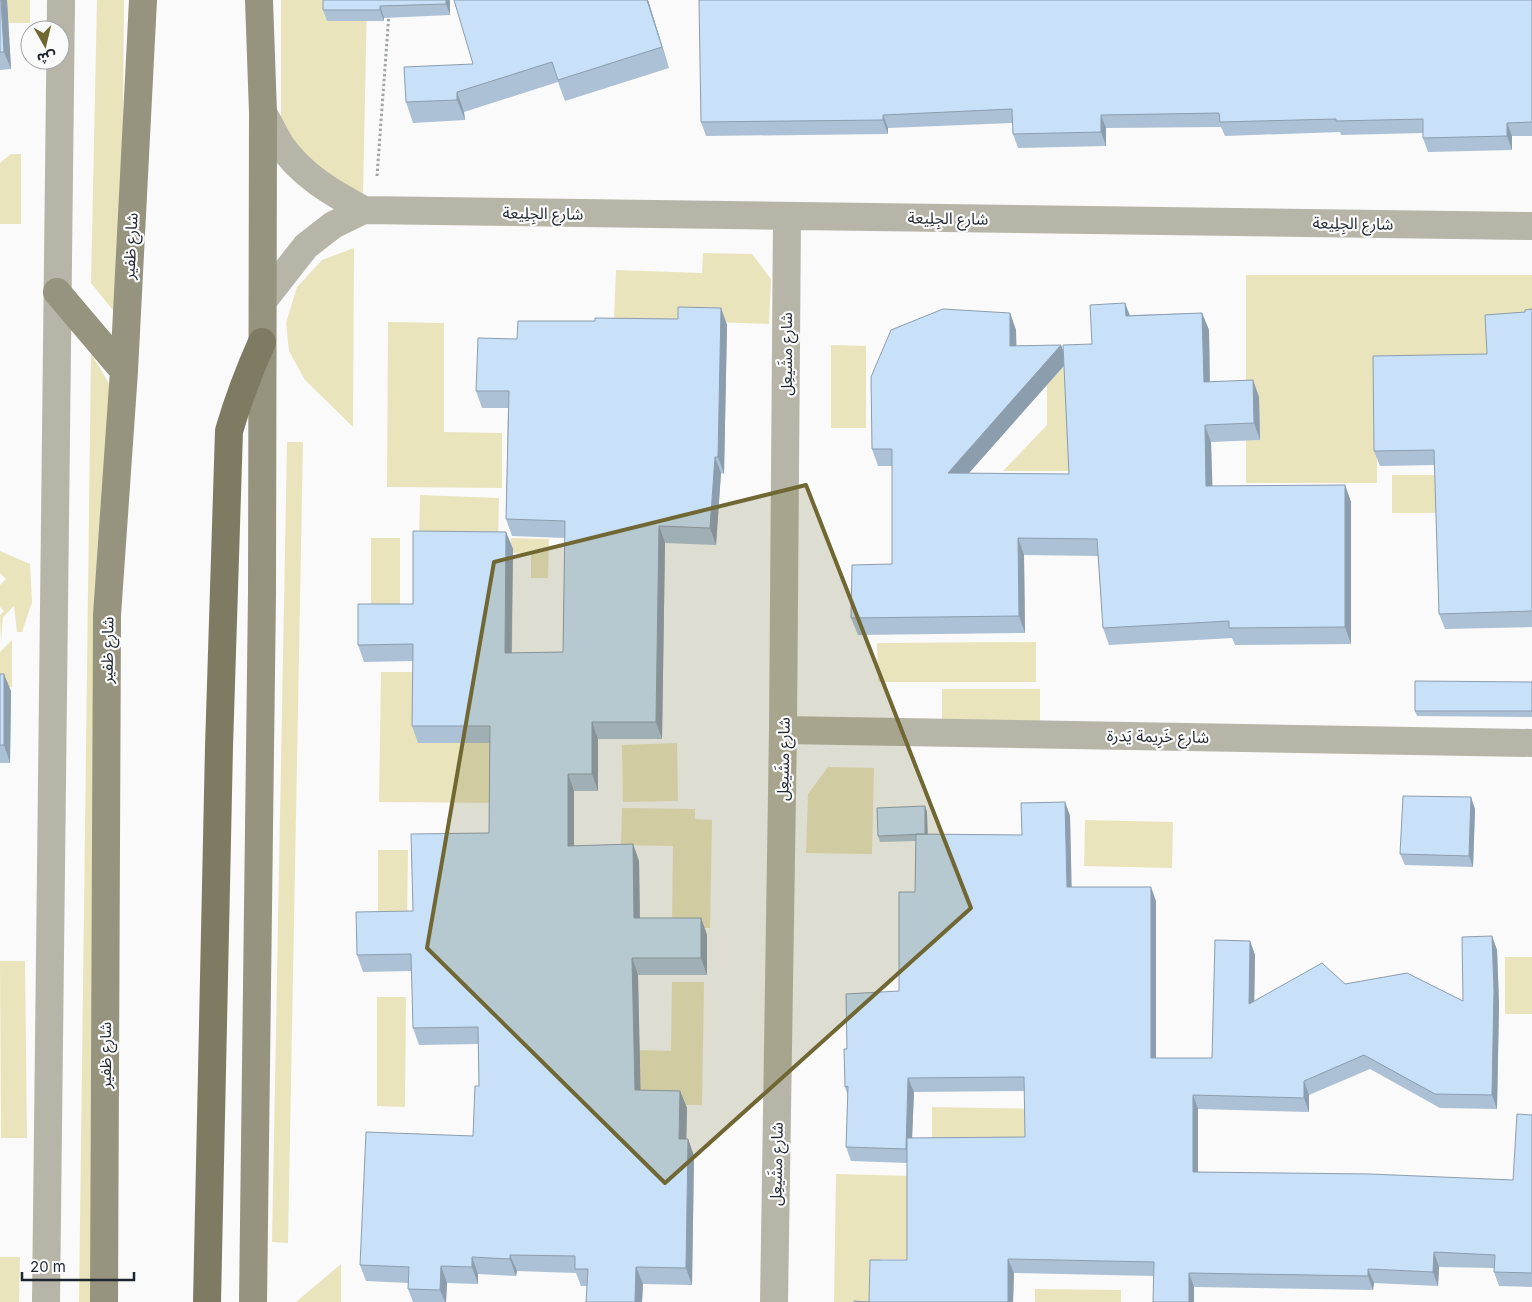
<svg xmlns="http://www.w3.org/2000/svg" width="1532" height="1302" font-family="Inter,'Noto Sans Arabic',sans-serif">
	<rect width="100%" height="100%" fill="#fafafa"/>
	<path fill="#eae4bd" d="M 0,0 L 30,0 L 30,23 L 0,23 Z
		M 97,0 L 124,0 L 121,320 L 91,283 Z
		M 281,0 L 367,0 L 363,196 L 324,196 L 281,140 Z
		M 11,154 L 21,154 L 21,224 L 0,224 L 0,163 Z
		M 354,248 L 353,427 L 305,380 L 289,351 L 286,323 L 297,287 L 322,260 Z
		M 703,253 L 752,254 L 771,279 L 769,324 L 614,319 L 616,270 L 702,273 Z
		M 1246,275 L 1532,275 L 1532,370 L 1377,369 L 1377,483 L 1246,483 Z
		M 388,322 L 444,323 L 444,432 L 502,433 L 502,488 L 387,487 Z
		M 831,345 L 866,346 L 866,428 L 831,428 Z
		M 91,353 L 121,404 L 112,1302 L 79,1302 Z
		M 1047,364 L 1073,365 L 1072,471 L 1003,471 L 1047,425 Z
		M 287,442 L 303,442 L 288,1243 L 272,1242 Z
		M 1392,475 L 1532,475 L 1532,513 L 1392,513 Z
		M 420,495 L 499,498 L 498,544 L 419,542 Z
		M 371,538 L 400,538 L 400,609 L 371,609 Z
		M 511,538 L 549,539 L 548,578 L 531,578 L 531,554 L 510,553 Z
		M 0,551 L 30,564 L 32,602 L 22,632 L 17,632 L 14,606 L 3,617 L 1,641 L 0,615 L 4,611 L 0,607 L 0,585 L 6,579 L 0,573 Z
		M 12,640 L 12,687 L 0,687 L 0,652 Z
		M 1036,642 L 1036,682 L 878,682 L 877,643 Z
		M 381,672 L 428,672 L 520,736 L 500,803 L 379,802 Z
		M 942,689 L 1040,689 L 1040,726 L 942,726 Z
		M 677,743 L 678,801 L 623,802 L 622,745 Z
		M 828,767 L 874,768 L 872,854 L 806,853 L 808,794 Z
		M 622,808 L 695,809 L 695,819 L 712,820 L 710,928 L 672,927 L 673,846 L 621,845 Z
		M 1085,820 L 1173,822 L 1172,868 L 1084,866 Z
		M 378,850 L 408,850 L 407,927 L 378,927 Z
		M 1505,957 L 1532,957 L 1532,1014 L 1505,1014 Z
		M 0,961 L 25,961 L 27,1138 L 1,1138 Z
		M 672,982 L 704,982 L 702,1105 L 636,1104 L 637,1050 L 671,1051 Z
		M 377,997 L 406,997 L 405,1107 L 377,1106 Z
		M 932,1107 L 1047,1109 L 1046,1196 L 932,1144 Z
		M 836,1174 L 912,1176 L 910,1259 L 881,1259 L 880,1302 L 834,1302 Z
		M 0,1257 L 20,1257 L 19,1302 L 0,1302 Z
		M 341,1264 L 341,1302 L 296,1302 Z
		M 1035,1289 L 1121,1290 L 1121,1302 L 1035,1302 Z"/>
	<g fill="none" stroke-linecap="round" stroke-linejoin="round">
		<path stroke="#a2a5a8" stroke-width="3" stroke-dasharray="2.5 2.5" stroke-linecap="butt" d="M 377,176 L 389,13"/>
		<path stroke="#b7b5a7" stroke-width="28" d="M 263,113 C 269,123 274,134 280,144 C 301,175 332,193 364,210
			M 263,301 L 306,246 L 333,225 L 364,210 L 1532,226
			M 783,730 L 1532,743
			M 46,1302 L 61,0
			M 774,1302 L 783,730 L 787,216"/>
		<path stroke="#96937f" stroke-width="28" d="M 57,292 L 124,371
			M 104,1302 L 107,615 L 124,371 L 143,0
			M 253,1302 L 262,593 L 263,113 L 259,0"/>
		<path stroke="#7f7b63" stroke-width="28" d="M 207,1302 L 219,747 L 229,431 C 238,400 249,371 262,342"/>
	</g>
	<path fill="#acc1d5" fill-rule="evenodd" d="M 0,0 L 7,0 L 11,69 L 0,70 Z
		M 323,0 L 450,0 L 450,15 L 384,18 L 384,21 L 327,21 L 323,10 Z
		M 648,0 L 669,68 L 565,101 L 558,82 L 464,112 L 465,120 L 413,123 L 406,102 L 473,64 Z
		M 1532,0 L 1532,136 L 1512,136 L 1512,150 L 1428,152 L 1423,138 L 1423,133 L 1341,135 L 1340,132 L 1225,136 L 1221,127 L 1106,128 L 1106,146 L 1018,148 L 1013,134 L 1012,123 L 888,128 L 888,134 L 706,136 L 701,122 Z
		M 1125,303 L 1130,315 L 1202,313 L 1209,330 L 1210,382 L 1253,380 L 1259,397 L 1260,440 L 1211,442 L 1212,486 L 1345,485 L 1351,502 L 1351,644 L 1235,645 L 1232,638 L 1109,645 L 1103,628 L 1098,556 L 1024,555 L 1025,633 L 858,635 L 851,618 L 892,564 L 892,466 L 878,466 L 872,449 L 1010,313 L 1016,330 L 1016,346 L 1061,345 L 1063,351 L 1092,344 ZM 1064,366 L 1069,474 L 969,473 Z
		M 721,308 L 727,325 L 724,474 L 721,473 L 716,545 L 665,543 L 662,739 L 598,739 L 598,791 L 574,791 L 574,846 L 633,844 L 639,861 L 640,918 L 701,918 L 707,935 L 707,975 L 638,975 L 640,1090 L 680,1091 L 687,1108 L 686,1139 L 688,1139 L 694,1156 L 692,1285 L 643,1284 L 642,1302 L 586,1302 L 587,1286 L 581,1286 L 576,1273 L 517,1271 L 516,1276 L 478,1274 L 478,1284 L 447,1283 L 446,1302 L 413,1302 L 408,1289 L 408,1283 L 366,1281 L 360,1265 L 473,1136 L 479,1086 L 478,1044 L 419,1045 L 413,1028 L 412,971 L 363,972 L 357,955 L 413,911 L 489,833 L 490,743 L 418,743 L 412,726 L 413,661 L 364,662 L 358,645 L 506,532 L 513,549 L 512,653 L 563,652 L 565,538 L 512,536 L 506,519 L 508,408 L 482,408 L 476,391 L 517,339 L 595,321 L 678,319 Z
		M 1532,309 L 1532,627 L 1445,629 L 1439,614 L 1435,465 L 1380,466 L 1374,451 L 1487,354 L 1525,312 Z
		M 0,674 L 11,691 L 10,763 L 0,763 Z
		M 1532,682 L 1532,717 L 1417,716 L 1415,711 Z
		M 1065,802 L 1070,816 L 1071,887 L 1156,901 L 1156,1058 L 1212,1058 L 1250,941 L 1255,955 L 1254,1001 L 1345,984 L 1463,1001 L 1492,936 L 1497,950 L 1499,1004 L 1497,1109 L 1440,1108 L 1370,1069 L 1309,1095 L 1309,1112 L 1198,1109 L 1198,1172 L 1513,1180 L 1532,1115 L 1532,1287 L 1499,1286 L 1494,1272 L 1494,1268 L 1439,1267 L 1438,1286 L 1374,1283 L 1373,1290 L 1194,1287 L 1154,1276 L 1014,1273 L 1013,1302 L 854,1302 L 869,1302 L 907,1260 L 907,1163 L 851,1161 L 846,1147 L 848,1096 L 845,1087 L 847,1049 L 899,991 L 915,892 L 916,841 L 880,842 L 878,836 L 925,806 L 927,812 L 927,834 L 1022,835 ZM 1025,1091 L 1025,1137 L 912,1138 L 914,1092 Z
		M 1475,809 L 1473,867 L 1405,865 L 1400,854 Z"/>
	<path fill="#8c9dae" d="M 1,0 L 7,0 L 11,69 L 4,52 Z
		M 446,0 L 450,0 L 450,15 L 446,4 Z
		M 647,0 L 648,0 L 669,68 L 662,47 Z
		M 380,6 L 384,18 L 384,21 L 380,10 Z
		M 457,92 L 464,112 L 465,120 L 457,100 Z
		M 883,115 L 888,128 L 888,134 L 883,120 Z
		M 1101,115 L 1106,128 L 1106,146 L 1101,132 Z
		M 1507,123 L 1512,136 L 1512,150 L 1507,136 Z
		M 1125,303 L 1131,320 L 1126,316 Z
		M 721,308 L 727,325 L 724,474 L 718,457 Z
		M 1010,313 L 1016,330 L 1017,364 L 1010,346 Z
		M 1202,313 L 1209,330 L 1210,399 L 1204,382 Z
		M 1061,345 L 1067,362 L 954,490 L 948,473 Z
		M 1253,380 L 1259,397 L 1260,440 L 1254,423 Z
		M 1205,425 L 1211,442 L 1213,503 L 1206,486 Z
		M 715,457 L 721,473 L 716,545 L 710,528 Z
		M 1345,485 L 1351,502 L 1351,644 L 1345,627 Z
		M 659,526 L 665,543 L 662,739 L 656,722 Z
		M 506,532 L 513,549 L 511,670 L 505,653 Z
		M 1018,538 L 1024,555 L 1025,633 L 1019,616 Z
		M 4,674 L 11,691 L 10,763 L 4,745 Z
		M 592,722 L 598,739 L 598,791 L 592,774 Z
		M 568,774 L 574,791 L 574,863 L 568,846 Z
		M 1471,797 L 1475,809 L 1473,867 L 1469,856 Z
		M 1065,802 L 1070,816 L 1072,901 L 1067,887 Z
		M 925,806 L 927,812 L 928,840 L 925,834 Z
		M 633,844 L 639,861 L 640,935 L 634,918 Z
		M 1151,887 L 1156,901 L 1156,1072 L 1151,1058 Z
		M 701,918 L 707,935 L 707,975 L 701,958 Z
		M 1492,936 L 1497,950 L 1499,1004 L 1497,1109 L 1492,1095 Z
		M 1250,941 L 1255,955 L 1254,1018 L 1249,1004 Z
		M 632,958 L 638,975 L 641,1107 L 635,1090 Z
		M 908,1078 L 914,1092 L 911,1163 L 906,1149 Z
		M 1304,1081 L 1309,1095 L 1309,1112 L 1304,1098 Z
		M 680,1091 L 687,1108 L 686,1156 L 679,1139 Z
		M 1193,1095 L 1198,1109 L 1198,1186 L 1193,1172 Z
		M 688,1139 L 694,1156 L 692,1285 L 686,1268 Z
		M 1434,1252 L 1439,1267 L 1438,1286 L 1433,1272 Z
		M 510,1255 L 517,1271 L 516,1276 L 510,1259 Z
		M 472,1257 L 478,1274 L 478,1284 L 472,1267 Z
		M 1008,1259 L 1014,1273 L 1013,1302 L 1008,1302 Z
		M 441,1266 L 447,1283 L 446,1302 L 445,1302 L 440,1290 Z
		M 636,1267 L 643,1284 L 642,1302 L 635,1302 Z
		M 1368,1269 L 1374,1283 L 1373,1290 L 1368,1276 Z
		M 1189,1273 L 1194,1287 L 1194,1302 L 1189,1302 Z"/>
	<path fill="#c8e0f8" stroke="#8c9dae" d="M 0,0 L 1,0 L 4,52 L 0,52 Z
		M 323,0 L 446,0 L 446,4 L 380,6 L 380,10 L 323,10 Z
		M 454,0 L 647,0 L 662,47 L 558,80 L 552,62 L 457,92 L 457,100 L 406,102 L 404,67 L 473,64 Z
		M 699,0 L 1532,0 L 1532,122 L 1507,123 L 1507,136 L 1423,138 L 1423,119 L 1336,121 L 1336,119 L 1220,122 L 1219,113 L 1101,115 L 1101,132 L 1013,134 L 1012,109 L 883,115 L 883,120 L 701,122 Z
		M 1125,303 L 1126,316 L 1202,313 L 1204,382 L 1253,380 L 1254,423 L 1205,425 L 1206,486 L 1345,485 L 1345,627 L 1229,628 L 1229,621 L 1103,628 L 1097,539 L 1018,538 L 1019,616 L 851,618 L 852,565 L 892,564 L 892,449 L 872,449 L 871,377 L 891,330 L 943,309 L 1010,313 L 1010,346 L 1061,345 L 948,473 L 1069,474 L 1063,345 L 1092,344 L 1090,305 Z
		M 678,307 L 721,308 L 718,457 L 715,457 L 710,528 L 659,526 L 656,722 L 592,722 L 592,774 L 568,774 L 568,846 L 633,844 L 634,918 L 701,918 L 701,958 L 632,958 L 635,1090 L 680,1091 L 679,1139 L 688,1139 L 686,1268 L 636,1267 L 635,1302 L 586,1302 L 588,1269 L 575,1269 L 575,1256 L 510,1255 L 510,1259 L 472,1257 L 472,1267 L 441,1266 L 440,1290 L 408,1289 L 409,1267 L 360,1265 L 366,1132 L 473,1136 L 475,1086 L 479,1086 L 478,1027 L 413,1028 L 411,954 L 357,955 L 356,912 L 413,911 L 411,834 L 489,833 L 490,726 L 412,726 L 413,644 L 358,645 L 358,604 L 413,604 L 413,531 L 506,532 L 505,653 L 563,652 L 565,521 L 506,519 L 509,391 L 476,391 L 478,338 L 517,339 L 518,321 L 595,321 L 595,318 L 678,319 Z
		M 1532,309 L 1532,611 L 1439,614 L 1434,450 L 1374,451 L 1373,356 L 1487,354 L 1485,315 L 1525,312 L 1525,310 Z
		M 0,674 L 4,674 L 4,745 L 0,745 Z
		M 1415,681 L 1532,682 L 1532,711 L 1415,711 Z
		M 1403,796 L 1471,797 L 1469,856 L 1400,854 Z
		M 1065,802 L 1067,887 L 1151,887 L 1151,1058 L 1212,1058 L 1215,940 L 1250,941 L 1249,1004 L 1322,963 L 1345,984 L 1407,973 L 1463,1001 L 1462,937 L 1492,936 L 1494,990 L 1492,1095 L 1435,1094 L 1364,1055 L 1304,1081 L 1304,1098 L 1193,1095 L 1193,1172 L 1370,1174 L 1513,1180 L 1517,1114 L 1532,1115 L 1532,1273 L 1494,1272 L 1495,1255 L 1434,1252 L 1433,1272 L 1368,1269 L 1368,1276 L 1189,1273 L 1189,1302 L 1153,1302 L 1154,1262 L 1008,1259 L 1008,1302 L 854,1302 L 854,1301 L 869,1302 L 870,1260 L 907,1260 L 907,1138 L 1025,1137 L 1024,1077 L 908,1078 L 906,1149 L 846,1147 L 848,1086 L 845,1087 L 844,1049 L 847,1049 L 846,994 L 899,991 L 899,892 L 915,892 L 916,834 L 1022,835 L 1021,803 Z
		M 925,806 L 925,834 L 878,836 L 877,808 Z"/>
	<path fill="#706733" fill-opacity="0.2" stroke="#706733" stroke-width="4" stroke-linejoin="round" d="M 806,485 L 971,908 L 665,1183 L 427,948 L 494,562 Z"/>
	<g text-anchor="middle" stroke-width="4.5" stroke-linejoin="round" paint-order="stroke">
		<g font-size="16" fill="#1e262f" stroke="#fafafa">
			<text transform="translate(543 213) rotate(1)" y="6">شارع الجِلِيعة</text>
			<text transform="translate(948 218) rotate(1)" y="6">شارع الجِلِيعة</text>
			<text transform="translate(1353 223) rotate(1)" y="6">شارع الجِلِيعة</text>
			<text transform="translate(130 246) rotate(-87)" y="6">شارع ظفير</text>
			<text transform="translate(786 354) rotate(-90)" y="6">شارع مشَيعِل</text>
			<text transform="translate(107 650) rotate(-89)" y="6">شارع ظفير</text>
			<text transform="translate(1158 736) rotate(1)" y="6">شارع خَرِيمة يَدرة</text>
			<text transform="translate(783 759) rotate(-89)" y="6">شارع مشَيعِل</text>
			<text transform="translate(105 1055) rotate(-90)" y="6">شارع ظفير</text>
			<text transform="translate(776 1164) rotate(-89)" y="6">شارع مشَيعِل</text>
		</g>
	</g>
	<g transform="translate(45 45) rotate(172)"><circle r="24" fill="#fafafa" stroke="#a2a5a9"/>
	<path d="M0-4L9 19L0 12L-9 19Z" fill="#706733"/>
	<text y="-8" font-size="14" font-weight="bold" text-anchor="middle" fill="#1e262f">ش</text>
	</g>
	<path d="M22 1272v8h112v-8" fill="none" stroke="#1e262f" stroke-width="2.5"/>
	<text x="30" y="1272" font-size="15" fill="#1e262f" stroke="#fafafa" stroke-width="4" paint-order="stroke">20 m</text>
</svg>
